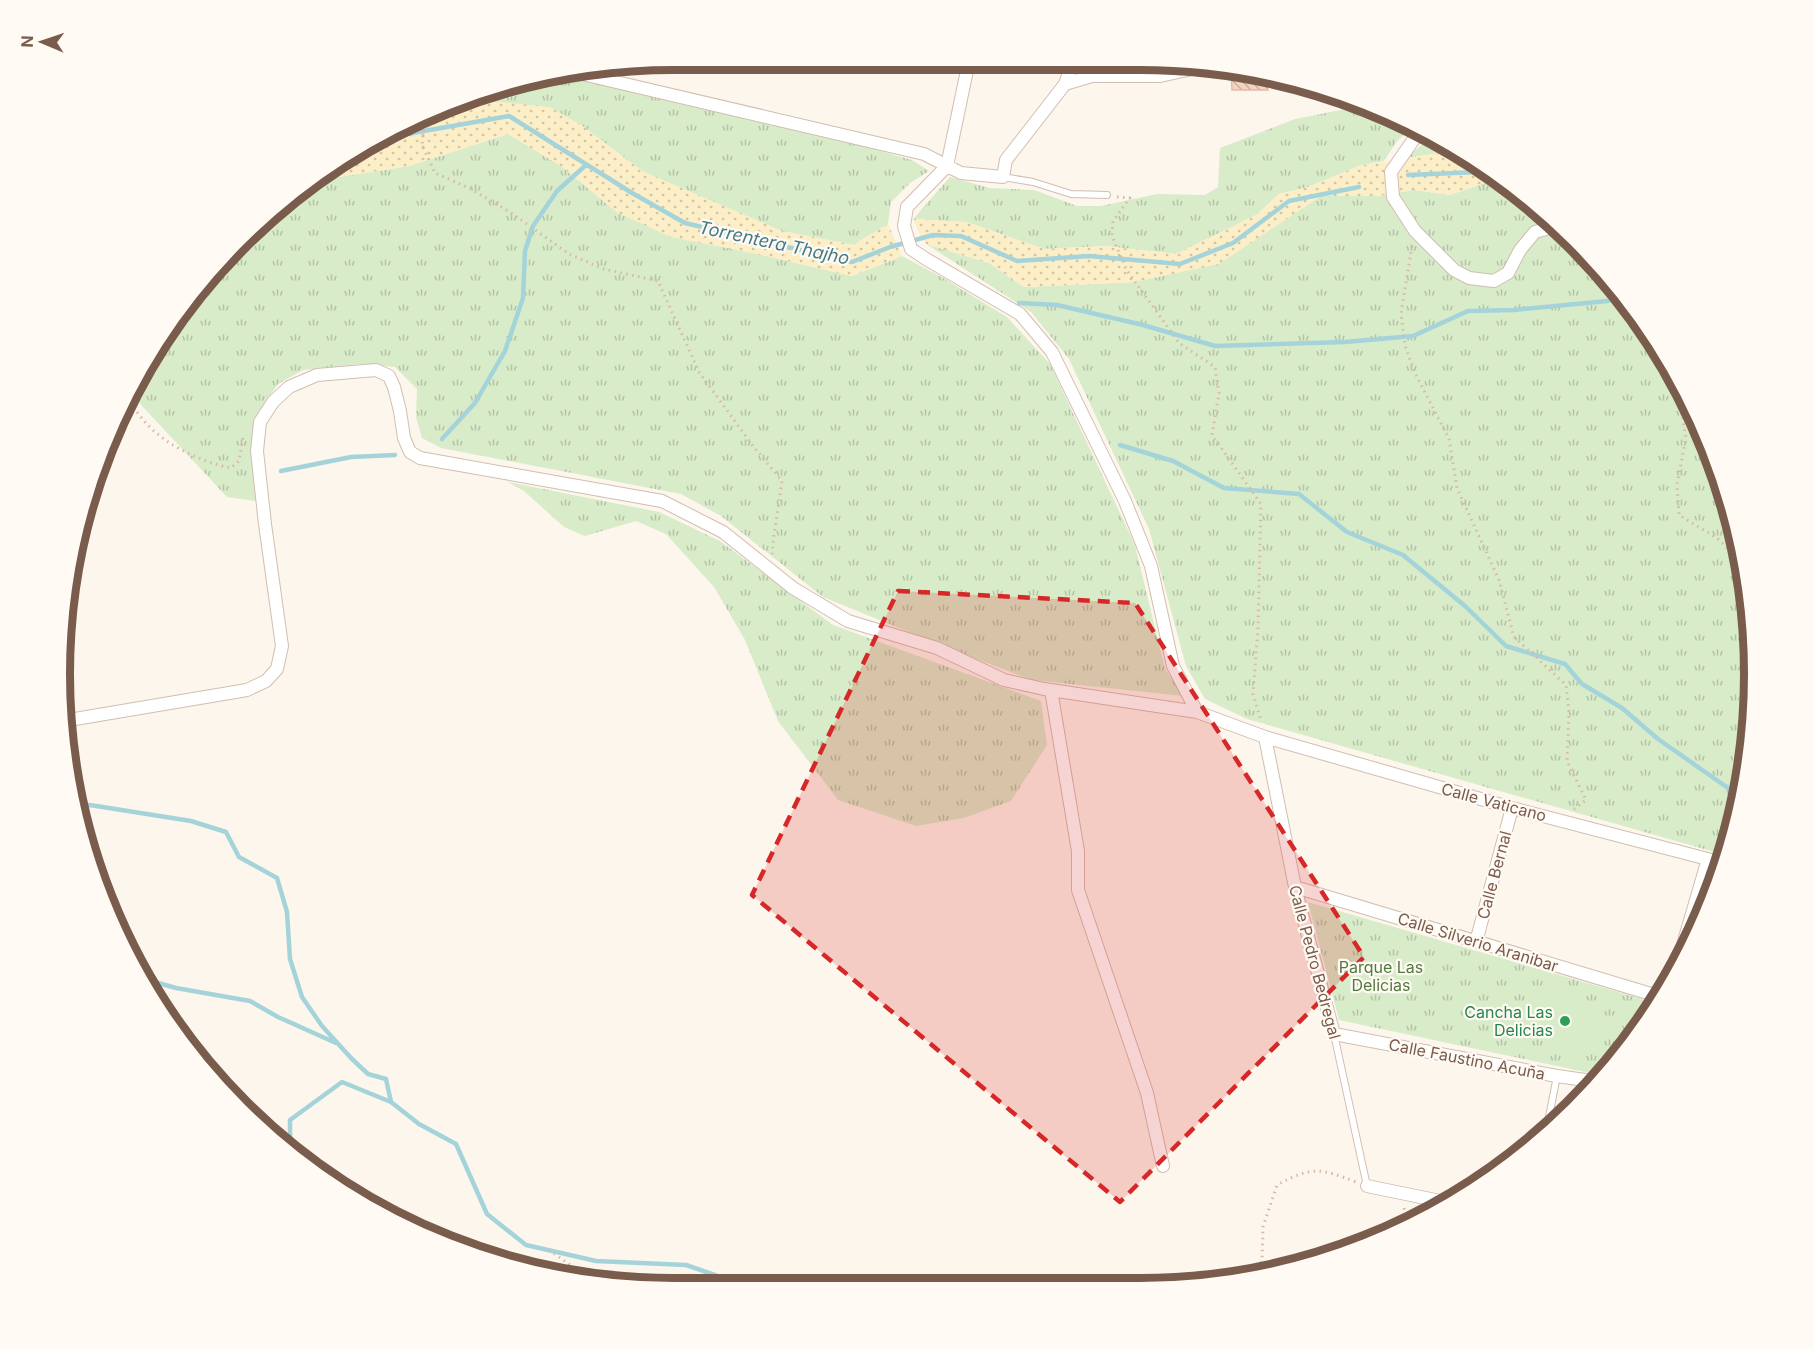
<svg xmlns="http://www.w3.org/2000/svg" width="1814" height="1349" font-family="Inter,sans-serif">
	<defs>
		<pattern id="grass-tufts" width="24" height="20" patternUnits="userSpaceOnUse" patternTransform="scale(1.5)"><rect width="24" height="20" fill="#d8ecc9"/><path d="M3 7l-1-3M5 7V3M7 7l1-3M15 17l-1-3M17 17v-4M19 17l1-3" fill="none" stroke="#b4c2a5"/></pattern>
		<pattern id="sand-dots" width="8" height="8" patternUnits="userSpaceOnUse" patternTransform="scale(1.5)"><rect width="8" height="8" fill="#fcefc7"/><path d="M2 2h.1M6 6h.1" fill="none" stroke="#d1c5a4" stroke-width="1.8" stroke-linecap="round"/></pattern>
		<pattern id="building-back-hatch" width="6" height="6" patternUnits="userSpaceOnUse" patternTransform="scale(1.5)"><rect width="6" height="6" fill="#f3d5c3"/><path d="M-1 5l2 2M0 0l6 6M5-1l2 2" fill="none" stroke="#cab0a1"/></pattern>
	</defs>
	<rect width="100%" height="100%" fill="#fdf6ec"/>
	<path fill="url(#grass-tufts)" d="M 558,75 L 844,141 L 912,160 L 929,171 L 910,183 L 891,202 L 888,224 L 853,245 L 782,231 L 718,205 L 642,171 L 581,125 L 472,99 L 515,81 Z
		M 1362,103 L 1375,107 L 1413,127 L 1397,141 L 1384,161 L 1359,166 L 1308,187 L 1279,194 L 1256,215 L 1176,254 L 1105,246 L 1044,249 L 967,222 L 913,219 L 950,177 L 990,188 L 1034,190 L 1077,206 L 1101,206 L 1157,194 L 1205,195 L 1218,187 L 1220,148 L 1295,119 L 1346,109 Z
		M 508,134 L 561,166 L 618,213 L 766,256 L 852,276 L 902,256 L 945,279 L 1007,317 L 1050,364 L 1135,545 L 1165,669 L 1183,696 L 1032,680 L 958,652 L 823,597 L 721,516 L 681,494 L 441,448 L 422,438 L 416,417 L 417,389 L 395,367 L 359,364 L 303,370 L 278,384 L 256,415 L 254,445 L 263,502 L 227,497 L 129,392 L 164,333 L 240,240 L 322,177 L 332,178 L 409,166 Z
		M 1431,137 L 1480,163 L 1468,162 L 1439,153 L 1406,158 Z
		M 1498,178 L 1574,240 L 1627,301 L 1691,403 L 1733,516 L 1753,635 L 1749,755 L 1725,855 L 1247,719 L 1205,699 L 1186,666 L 1149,529 L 1069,359 L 1031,312 L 926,244 L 989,263 L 1024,287 L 1135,282 L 1278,224 L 1321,196 L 1378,196 L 1414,190 L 1450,195 Z
		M 508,482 L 659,512 L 720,541 L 833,625 L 1041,701 L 1047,745 L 1011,801 L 964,818 L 916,826 L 838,800 L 778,721 L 745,640 L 714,587 L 666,534 L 636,521 L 585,536 L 564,527 L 524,491 Z
		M 1308,902 L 1642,999 L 1647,1003 L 1650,1012 L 1604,1076 L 1339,1020 Z"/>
	<path fill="url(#sand-dots)" d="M 472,99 L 550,107 L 581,125 L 642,171 L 782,231 L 853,245 L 888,224 L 902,256 L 852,276 L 766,256 L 671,237 L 618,213 L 561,166 L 508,134 L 409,166 L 332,178 L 322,177 L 367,143 Z
		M 1439,153 L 1468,162 L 1480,163 L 1498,178 L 1450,195 L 1414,190 L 1378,196 L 1321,196 L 1219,264 L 1135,282 L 1024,287 L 989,263 L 926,244 L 920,235 L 913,219 L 967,222 L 1044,249 L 1105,246 L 1176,254 L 1256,215 L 1279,194 L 1308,187 L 1359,166 Z"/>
	<path fill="#d8ecc9" d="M 1536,989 L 1606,1005 L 1595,1052 L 1525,1036 Z"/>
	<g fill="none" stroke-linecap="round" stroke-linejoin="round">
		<path stroke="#a5d3da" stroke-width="4.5" d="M 373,140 L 509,116 L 632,193 L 685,223 L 852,262 L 890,247 L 933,235 L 961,236 L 1017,261 L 1089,256 L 1180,264 L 1233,243 L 1289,201 L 1359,187
			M 1408,175 L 1478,172 L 1488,169
			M 1019,303 L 1057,305 L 1143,325 L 1215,346 L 1345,342 L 1413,336 L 1468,311 L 1514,310 L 1607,301 L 1623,296
			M 442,439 L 475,403 L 505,351 L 523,298 L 525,251 L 533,226 L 557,191 L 586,165
			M 1120,445 L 1173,461 L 1224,488 L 1299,494 L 1347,532 L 1403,555 L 1465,606 L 1506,646 L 1565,664 L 1582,684 L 1622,708 L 1658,739 L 1728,788 L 1735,813
			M 281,471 L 351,457 L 395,455
			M 80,806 L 90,805 L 191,821 L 226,832 L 239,857 L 277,878 L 287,912 L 290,959 L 302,997 L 322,1026 L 351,1058 L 368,1074 L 386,1079 L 391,1102
			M 141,978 L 176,988 L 250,1001 L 278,1017 L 336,1043
			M 290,1151 L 290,1120 L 342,1082 L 391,1102 L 419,1124 L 456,1144 L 487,1214 L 526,1245 L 596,1261 L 686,1265 L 715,1275 L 736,1287"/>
	</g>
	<path fill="url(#building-back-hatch)" stroke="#e6bba3" stroke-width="1.5" d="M 1231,70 L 1266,75 L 1268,90 L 1232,90 Z"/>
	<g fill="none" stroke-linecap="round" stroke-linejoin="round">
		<defs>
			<path id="lane" d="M 1003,177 L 1033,182 L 1071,194 L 1107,195
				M 1334,1034 L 1367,1186
				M 1546,1132 L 1557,1076"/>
			<path id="street" d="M 969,61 L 947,166 L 907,207 L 904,226 L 911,249 L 926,259 L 1020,314 L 1052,352 L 1125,501 L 1151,566 L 1173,666 L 1197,712
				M 578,73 L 924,154 L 961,173 L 1003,177 L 1006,160 L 1065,84 L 1092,76 L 1160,76 L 1192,69 L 1200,65
				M 1065,84 L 1073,61
				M 1422,132 L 1414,139 L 1391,172 L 1393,197 L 1415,231 L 1454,270 L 1469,278 L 1494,281 L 1508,273 L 1520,250 L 1535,232 L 1557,226
				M 1051,690 L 1078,851 L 1078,890 L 1147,1093 L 1163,1166
				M 63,721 L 247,690 L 266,681 L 277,669 L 282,646 L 265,524 L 257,451 L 260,422 L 273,402 L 289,387 L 317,375 L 376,370 L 389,376 L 394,387 L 400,411 L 404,438 L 410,452 L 420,458 L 662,501 L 723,532 L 793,588 L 848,621 L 937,648 L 1004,680 L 1044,689 L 1197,712 L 1265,737 L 1512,808 L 1723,863
				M 1265,737 L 1295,887 L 1334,1034 L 1557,1076 L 1599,1082
				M 1295,887 L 1661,997
				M 1476,942 L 1512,808
				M 1673,979 L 1708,859
				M 1367,1186 L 1445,1202"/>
		</defs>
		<use href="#lane" stroke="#d1beb0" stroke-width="8"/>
		<use href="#street" stroke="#d1beb0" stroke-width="14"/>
		<path stroke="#d9b8a5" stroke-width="3" stroke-dasharray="1.5 4.5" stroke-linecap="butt" d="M 425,118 L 422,145 L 435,173 L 469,188 L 510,212 L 569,254 L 604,269 L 658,281 L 699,372 L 753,446 L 782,481 L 774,535 L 772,554
			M 1117,197 L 1130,198 L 1113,221 L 1112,236 L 1126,269 L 1179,343 L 1215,367 L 1219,393 L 1212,435 L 1261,504 L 1258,629 L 1253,694 L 1261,721
			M 1412,246 L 1401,313 L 1405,346 L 1415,373 L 1449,439 L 1457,488 L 1499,580 L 1514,637 L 1566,685 L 1569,713 L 1567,761 L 1586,800 L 1573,810
			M 1677,382 L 1686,438 L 1677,484 L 1679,515 L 1717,538 L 1741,562
			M 126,398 C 133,406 139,416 147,424 C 167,446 202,462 231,468 L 239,461 L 243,438
			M 1404,1208 L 1409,1223
			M 549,1250 L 590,1279
			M 1256,1274 L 1262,1261 L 1263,1227 L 1277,1185 C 1312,1166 1320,1168 1356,1182"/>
		<use href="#lane" stroke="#fff" stroke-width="6"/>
		<use href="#street" stroke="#fff" stroke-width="12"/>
	</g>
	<path fill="#d62828" fill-opacity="0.2" stroke="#d62828" stroke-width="4.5" stroke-dasharray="12 8" stroke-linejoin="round" d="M 898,591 L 1135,603 L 1364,957 L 1120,1202 L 752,895 Z"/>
	<circle fill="#2e9e5b" stroke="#fffaf3" stroke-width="2" cx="1565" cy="1021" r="6"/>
	<g text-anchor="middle" stroke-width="4.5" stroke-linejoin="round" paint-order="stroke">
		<g font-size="16" fill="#7a5c4d" stroke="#fffaf3">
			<text transform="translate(1494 802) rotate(15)" y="6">Calle Vaticano</text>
			<text transform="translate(1494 875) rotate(-75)" y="6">Calle Bernal</text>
			<text transform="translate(1478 942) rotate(17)" y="6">Calle Silverio Aranibar</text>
			<text transform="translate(1315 962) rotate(75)" y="6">Calle Pedro Bedregal</text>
			<text transform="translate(1467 1059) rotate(11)" y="6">Calle Faustino Acuña</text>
		</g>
		<g font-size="16" fill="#537a41" stroke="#fffaf3">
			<text x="1381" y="973">Parque Las<tspan x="1381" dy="18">Delicias</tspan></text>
		</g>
		<g font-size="16" fill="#27864d" stroke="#fffaf3" text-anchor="end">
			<text x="1553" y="1018">Cancha Las<tspan x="1553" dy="18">Delicias</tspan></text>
		</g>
		<g font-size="18" font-style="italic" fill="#437c86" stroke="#fffaf3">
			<text transform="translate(774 243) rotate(12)" y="6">Torrentera Thajho</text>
		</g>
	</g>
	<path d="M0 0H1814V1349H0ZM674 70H1140A604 604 0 0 1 1744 674V674A604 604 0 0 1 1140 1278H674A604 604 0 0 1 70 674V674A604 604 0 0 1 674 70Z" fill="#fffaf3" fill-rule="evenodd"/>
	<path fill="none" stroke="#7a5c4d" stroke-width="8" d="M674 70H1140A604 604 0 0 1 1744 674V674A604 604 0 0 1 1140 1278H674A604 604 0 0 1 70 674V674A604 604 0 0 1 674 70Z"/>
	<g transform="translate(42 42) rotate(272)" stroke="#fffaf3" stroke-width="4.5" paint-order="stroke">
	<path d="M0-4.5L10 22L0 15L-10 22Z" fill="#7a5c4d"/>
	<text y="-9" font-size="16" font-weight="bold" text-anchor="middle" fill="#7a5c4d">N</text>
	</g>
</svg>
